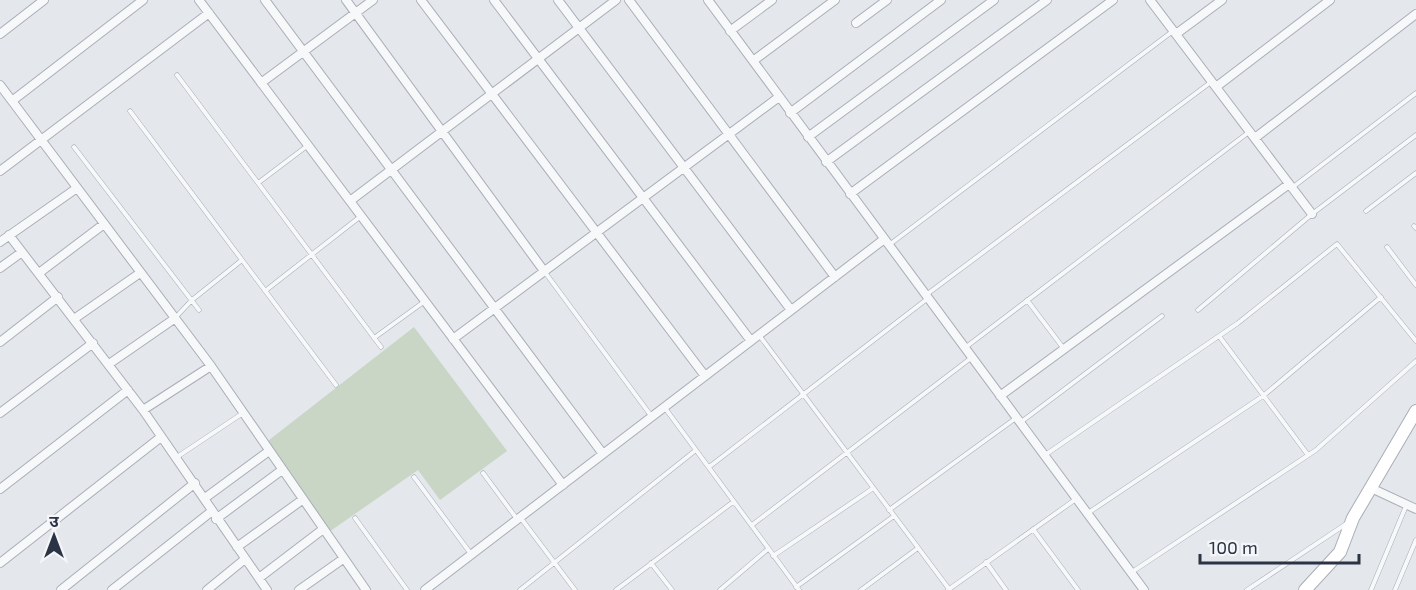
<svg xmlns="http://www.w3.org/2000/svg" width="1416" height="590" font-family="'Exo 2','Noto Sans Devanagari',sans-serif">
	<rect width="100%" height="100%" fill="#e4e7ec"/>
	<path fill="#c9d6c5" d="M 414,327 L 507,451 L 440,500 L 418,470 L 326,534 L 264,444 Z"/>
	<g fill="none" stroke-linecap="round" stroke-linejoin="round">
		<defs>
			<path id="lane" d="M 177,75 L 381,347
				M 130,111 L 336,385
				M 74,147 L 199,310
				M 258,183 L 307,146
				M 1293,187 L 1416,93
				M 1366,211 L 1416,173
				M 1414,226 L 1416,228
				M 889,245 L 1173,31
				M 1387,247 L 1416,285
				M 544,271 L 652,417
				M 265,291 L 361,216
				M 926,295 L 1211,82
				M 1027,300 L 1064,349
				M 1198,310 L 1312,214 L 1416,135
				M 175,318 L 192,300 L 242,260
				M 759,335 L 949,589
				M 1219,336 L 1308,455
				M 374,338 L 425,301
				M 966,347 L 1249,132
				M 665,408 L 799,590
				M 1021,422 L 1162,316
				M 1045,455 L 1238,323 L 1337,244 L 1416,341
				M 177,457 L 243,413
				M 709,467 L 927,299
				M 483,473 L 517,519
				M 414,477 L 471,554
				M 889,510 L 1016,418
				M 1088,513 L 1263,396 L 1381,297
				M 520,517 L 575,590
				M 355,518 L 407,590
				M 752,525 L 971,358
				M 1033,529 L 1078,590
				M 773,556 L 872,489
				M 986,562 L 1006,590
				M 651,563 L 672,590
				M 1132,572 L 1316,450 L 1416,361
				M 796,587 L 894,516
				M 520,590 L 696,450
				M 616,590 L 733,502
				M 720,590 L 768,549
				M 861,590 L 918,548
				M 948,590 L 1076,499
				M 1247,590 L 1346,524
				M 1371,590 L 1406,506
				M 1395,590 L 1416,540"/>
			<path id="street" d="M 199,0 L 563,485
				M 265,0 L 603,454
				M 346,0 L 544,271
				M 421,0 L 705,376
				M 494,0 L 751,341
				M 558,0 L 791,310
				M 629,0 L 835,277
				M 708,0 L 1144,590
				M 1150,0 L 1312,214
				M 856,23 L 887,0
				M 730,31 L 772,0
				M 0,34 L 44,0
				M 1176,34 L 1222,0
				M 753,61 L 835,0
				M 261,83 L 373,0
				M 0,85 L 211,366 L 366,590
				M 1216,87 L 1330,0
				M 12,101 L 143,0
				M 790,113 L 941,0
				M 808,137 L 994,0
				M 1255,138 L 1416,14
				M 826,162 L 1047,0
				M 0,171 L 209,13
				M 850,194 L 1113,0
				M 350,201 L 616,0
				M 9,235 L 143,410 L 267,590
				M 0,242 L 77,188
				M 0,268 L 22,252
				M 39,273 L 104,224
				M 74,319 L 140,273
				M 453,339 L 779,97
				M 0,342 L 58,297
				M 109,364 L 174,319
				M 1000,396 L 1289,184
				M 143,410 L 211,366
				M 0,413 L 93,343
				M 1371,488 L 1416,509
				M 0,489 L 128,390
				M 205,498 L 269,451
				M 216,519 L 282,470
				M 237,547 L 302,500
				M 0,563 L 161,437
				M 259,578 L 322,530
				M 61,590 L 195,483
				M 112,590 L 212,511
				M 207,590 L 245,559
				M 299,590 L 343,559
				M 425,590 L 883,240"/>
			<path id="secondary" d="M 1305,590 L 1340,552 L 1353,518 L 1416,411"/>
		</defs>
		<use href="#lane" stroke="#a9aeb7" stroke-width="5"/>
		<use href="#street" stroke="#a9aeb7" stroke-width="10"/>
		<use href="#secondary" stroke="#a9aeb7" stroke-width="14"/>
		<use href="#lane" stroke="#f7f8fa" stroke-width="4"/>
		<use href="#street" stroke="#f7f8fa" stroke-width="8"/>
		<use href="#secondary" stroke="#fff" stroke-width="12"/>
	</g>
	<g transform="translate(54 536)" stroke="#f4f6f9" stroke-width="4.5" paint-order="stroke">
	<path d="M0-4.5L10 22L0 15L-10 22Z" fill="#2b3445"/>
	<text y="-9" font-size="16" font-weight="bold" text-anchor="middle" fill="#2b3445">उ</text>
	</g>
	<path d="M1200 554v9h159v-9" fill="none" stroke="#2b3445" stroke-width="3"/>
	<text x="1209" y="554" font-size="18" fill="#2b3445" stroke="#f4f6f9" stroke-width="4.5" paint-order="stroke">100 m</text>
</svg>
